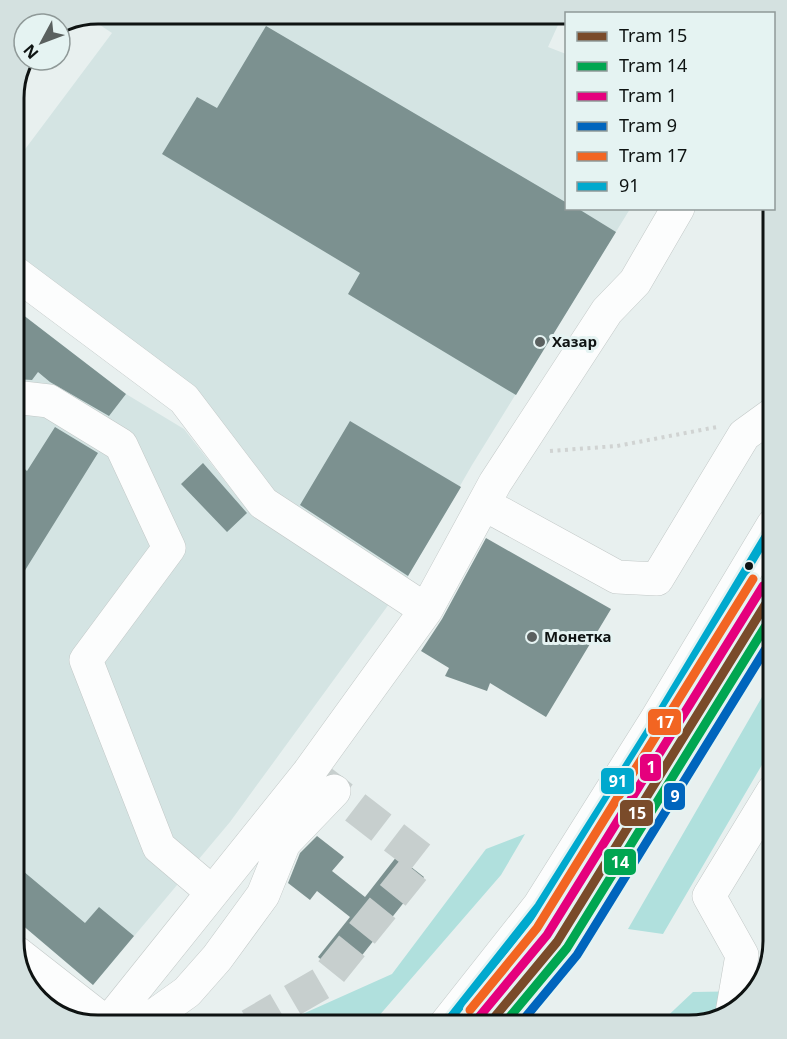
<svg xmlns="http://www.w3.org/2000/svg" width="787" height="1039" font-family="'Noto Sans',sans-serif">
	<rect width="100%" height="100%" fill="#e8f0ef"/>
	<path fill="#d4e4e3" d="M 98,14 L 563,14 L 548,47 L 566,54 L 566,208 L 630,209 L 472,465 L 407,578 L 296,512 L 277,498 L 194,389 L 14,253 L 14,164 L 112,33 L 88,17 Z
		M 14,308 L 126,394 L 184,429 L 249,512 L 389,604 L 230,822 L 93,985 L 14,918 Z"/>
	<path fill="#b0e0dd" d="M 773,678 L 773,746 L 663,934 L 628,929 Z
		M 525,834 L 501,875 L 371,1025 L 278,1025 L 392,974 L 486,849 Z
		M 754,991 L 736,1011 L 689,1025 L 658,1025 L 693,992 Z"/>
	<path fill="#7c9190" d="M 266,26 L 567,203 L 567,208 L 577,208 L 616,232 L 516,395 L 348,294 L 360,273 L 162,154 L 197,97 L 217,108 Z
		M 14,308 L 126,394 L 109,416 L 50,382 L 38,372 L 32,380 L 14,379 Z
		M 350,421 L 461,487 L 408,576 L 300,505 Z
		M 55,427 L 98,453 L 14,588 L 14,460 L 27,471 Z
		M 203,463 L 247,513 L 227,532 L 181,484 Z
		M 486,538 L 611,609 L 546,717 L 490,683 L 487,691 L 445,676 L 449,668 L 421,651 L 442,619 Z
		M 317,836 L 344,857 L 332,871 L 365,897 L 397,856 L 424,877 L 344,978 L 318,957 L 350,917 L 317,891 L 310,900 L 288,883 L 300,853 Z
		M 23,871 L 85,923 L 99,907 L 134,936 L 93,985 L 14,918 L 14,883 Z"/>
	<g fill="none" stroke-linecap="round" stroke-linejoin="round">
		<path stroke="#c7cfce" stroke-width="33" stroke-dasharray="33 16" stroke-linecap="butt" d="M 250,1025 L 322,983 L 422,859 L 312,774"/>
		<defs>
			<path id="minor" d="M 14,272 L 184,399 L 263,503 L 426,610
				M 14,397 L 49,401 L 121,445 L 169,548 L 86,660 L 159,847 L 212,892
				M 484,504 L 617,577 L 657,579 L 744,435 L 773,414
				M 17,953 L 109,1025
				M 732,1013 L 742,955 L 709,896 L 773,791
				M 107,1024 L 309,772 L 426,610 L 495,483 L 607,311 L 635,282 L 678,208
				M 141,1025 L 187,992 L 217,958 L 263,895 L 284,843 L 334,791"/>
			<path id="major" d="M 445,1025 L 539,906 L 656,720 L 773,525"/>
		</defs>
		<use href="#minor" stroke="#c2c8c7" stroke-width="34"/>
		<use href="#major" stroke="#c2c8c7" stroke-width="34"/>
		<path stroke="#d0d3d2" stroke-width="4" stroke-dasharray="3 4.5" stroke-linecap="butt" d="M 550,451 L 617,446 L 717,427"/>
		<use href="#minor" stroke="#fcfdfd" stroke-width="33"/>
		<use href="#major" stroke="#fcfdfd" stroke-width="33"/>
		<defs>
			<path id="bus-1" d="M 445,1025 L 539,906 L 656,720 L 773,525"/>
		</defs>
		<use href="#bus-1" stroke="#e5f3f2" stroke-width="14"/>
		<use href="#bus-1" stroke="#00a9ce" stroke-width="9"/>
		<defs>
			<path id="tram-1" d="M 488,1025 L 557,942 L 773,592"/>
			<path id="tram-2" d="M 503,1025 L 567,948 L 773,614"/>
			<path id="tram-3" d="M 479,1017 L 547,935 L 763,586"/>
			<path id="tram-4" d="M 519,1025 L 577,955 L 773,637"/>
			<path id="tram-5" d="M 470,1010 L 537,928 L 753,579"/>
		</defs>
		<use href="#tram-1" stroke="#e5f3f2" stroke-width="14"/>
		<use href="#tram-2" stroke="#e5f3f2" stroke-width="14"/>
		<use href="#tram-3" stroke="#e5f3f2" stroke-width="14"/>
		<use href="#tram-4" stroke="#e5f3f2" stroke-width="14"/>
		<use href="#tram-5" stroke="#e5f3f2" stroke-width="14"/>
		<use href="#tram-1" stroke="#7a4b2a" stroke-width="9"/>
		<use href="#tram-2" stroke="#00a651" stroke-width="9"/>
		<use href="#tram-3" stroke="#e5007d" stroke-width="9"/>
		<use href="#tram-4" stroke="#0065bd" stroke-width="9"/>
		<use href="#tram-5" stroke="#f26522" stroke-width="9"/>
	</g>
	<g fill="#5a605f" stroke="#e5f3f2" stroke-width="2">
		<circle cx="540" cy="342" r="6"/>
		<circle cx="532" cy="637" r="6"/>
	</g>
	<circle fill="#0e1312" stroke="#e5f3f2" stroke-width="2" cx="749" cy="566" r="5"/>
	<g text-anchor="middle" stroke-width="6" stroke-linejoin="round" paint-order="stroke">
		<g font-size="15" font-weight="bold" fill="#0e1312" stroke="#e5f3f2" text-anchor="start">
			<text x="552" y="347">Хазар</text>
			<text x="544" y="642">Монетка</text>
		</g>
	</g>
	<path d="M0 0H787V1039H0ZM98 24H689A74 74 0 0 1 763 98V941A74 74 0 0 1 689 1015H98A74 74 0 0 1 24 941V98A74 74 0 0 1 98 24Z" fill="#d4e1e0" fill-rule="evenodd"/>
	<path fill="none" stroke="#0e1312" stroke-width="3" d="M98 24H689A74 74 0 0 1 763 98V941A74 74 0 0 1 689 1015H98A74 74 0 0 1 24 941V98A74 74 0 0 1 98 24Z"/>
	<g stroke="#e5f3f2" stroke-width="2">
		<rect x="647" y="708" width="35" height="28" rx="6" fill="#f26522"/>
		<rect x="639" y="753" width="23" height="29" rx="6" fill="#e5007d"/>
		<rect x="600" y="767" width="35" height="28" rx="6" fill="#00a9ce"/>
		<rect x="663" y="782" width="23" height="29" rx="6" fill="#0065bd"/>
		<rect x="619" y="799" width="35" height="28" rx="6" fill="#7a4b2a"/>
		<rect x="603" y="848" width="34" height="28" rx="6" fill="#00a651"/>
	</g>
	<g font-size="16" text-anchor="middle" font-weight="bold" fill="#fff">
		<text x="665" y="728">17</text>
		<text x="651" y="773">1</text>
		<text x="618" y="787">91</text>
		<text x="675" y="802">9</text>
		<text x="637" y="819">15</text>
		<text x="620" y="868">14</text>
	</g>
	<rect x="565" y="12" width="210" height="198" fill="#e5f3f2" stroke="#8f9998" stroke-width="1.5"/>
	<rect x="577" y="32" width="30" height="9" fill="#7a4b2a" stroke="#8f9998" stroke-width="1.5"/>
	<text x="619" y="42" font-size="18" fill="#0e1312">Tram 15</text>
	<rect x="577" y="62" width="30" height="9" fill="#00a651" stroke="#8f9998" stroke-width="1.5"/>
	<text x="619" y="72" font-size="18" fill="#0e1312">Tram 14</text>
	<rect x="577" y="92" width="30" height="9" fill="#e5007d" stroke="#8f9998" stroke-width="1.5"/>
	<text x="619" y="102" font-size="18" fill="#0e1312">Tram 1</text>
	<rect x="577" y="122" width="30" height="9" fill="#0065bd" stroke="#8f9998" stroke-width="1.5"/>
	<text x="619" y="132" font-size="18" fill="#0e1312">Tram 9</text>
	<rect x="577" y="152" width="30" height="9" fill="#f26522" stroke="#8f9998" stroke-width="1.5"/>
	<text x="619" y="162" font-size="18" fill="#0e1312">Tram 17</text>
	<rect x="577" y="182" width="30" height="9" fill="#00a9ce" stroke="#8f9998" stroke-width="1.5"/>
	<text x="619" y="192" font-size="18" fill="#0e1312">91</text>
	<g transform="translate(42 42) rotate(229)"><circle r="28" fill="#e5f3f2" stroke="#8f9998" stroke-width="1.5"/>
	<path d="M0-4.5L10 22L0 15L-10 22Z" fill="#5a605f"/>
	<text y="-9" font-size="16" font-weight="bold" text-anchor="middle" fill="#0e1312">N</text>
	</g>
</svg>
